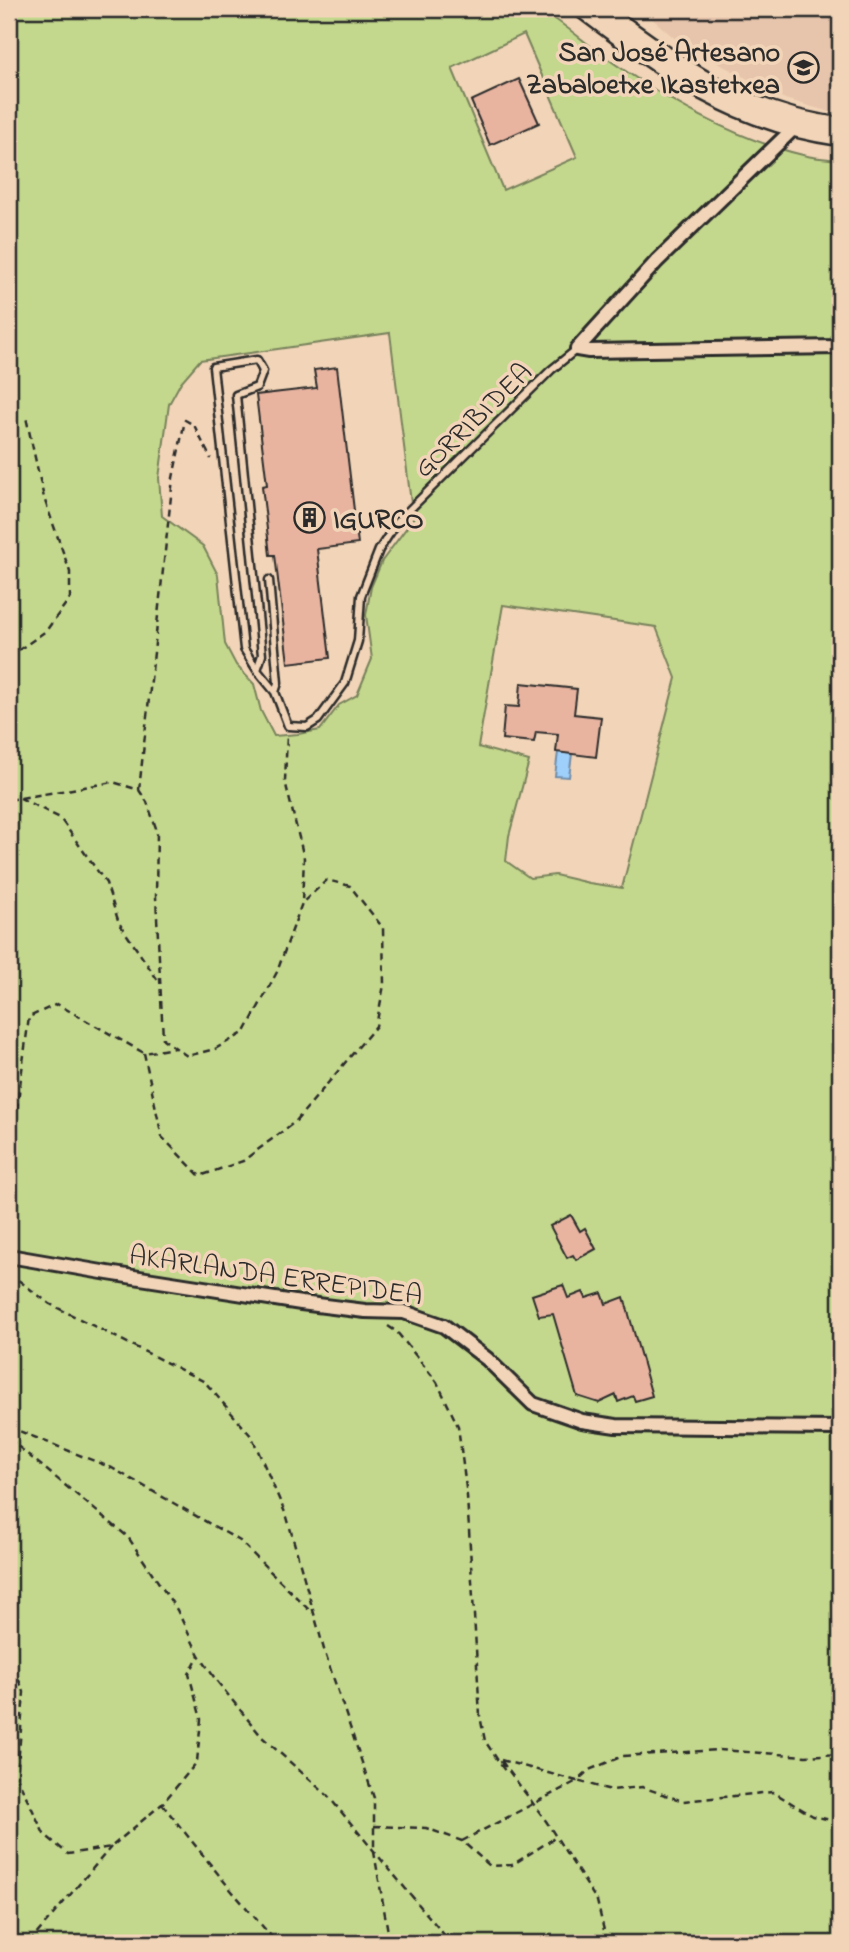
<svg xmlns="http://www.w3.org/2000/svg" width="849" height="1952" font-family="'Indie Flower',sans-serif">
	<rect width="100%" height="100%" fill="#f2d5b8"/>
	<filter id="ink" filterUnits="userSpaceOnUse"><feTurbulence type="fractalNoise" baseFrequency=".0143" numOctaves="2"/><feDisplacementMap in="SourceGraphic" scale="14" xChannelSelector="R" yChannelSelector="G"/><feConvolveMatrix kernelMatrix="1 2 1 2 8 2 1 2 1" color-interpolation-filters="sRGB"/></filter>
	<g filter="url(#ink)">
		<path fill="#e7c5ac" d="M 641,9 L 840,9 L 840,115 L 785,99 L 680,43 Z"/>
		<path fill="#c4d88d" stroke="#78825c" stroke-width="2" fill-rule="evenodd" d="M 9,9 L 540,9 C 563,23 583,41 605,57 C 665,99 731,138 803,155 C 815,158 828,159 840,160 L 840,1943 L 9,1943 ZM 524,34 L 577,157 L 503,190 L 452,68 ZM 390,333 L 413,519 L 382,561 L 371,587 L 366,615 L 372,659 L 357,695 L 339,705 L 320,730 L 298,734 L 274,736 L 261,711 L 254,684 L 236,665 L 225,644 L 218,575 L 203,546 L 162,516 L 159,478 L 169,404 L 181,382 L 200,360 ZM 503,605 L 656,627 L 676,678 L 622,888 L 589,883 L 555,875 L 530,878 L 506,861 L 509,836 L 529,761 L 478,747 Z"/>
		<path fill="#9fcffb" stroke="#718da8" stroke-width="2" d="M 558,752 L 572,754 L 569,777 L 555,776 Z"/>
		<path fill="#e8b4a0" stroke="#2b2b2b" stroke-width="2" d="M 519,79 L 539,123 L 490,145 L 471,101 Z
			M 337,367 L 358,544 L 317,549 L 330,658 L 288,663 L 275,555 L 270,555 L 262,486 L 267,485 L 256,395 L 317,388 L 314,370 Z
			M 521,683 L 577,689 L 574,714 L 601,717 L 596,757 L 556,752 L 558,734 L 536,732 L 534,742 L 502,739 L 505,706 L 519,707 Z
			M 571,1215 L 580,1231 L 585,1228 L 596,1249 L 576,1260 L 573,1255 L 567,1258 L 550,1226 Z
			M 563,1285 L 568,1298 L 583,1292 L 586,1298 L 602,1293 L 606,1304 L 624,1297 L 652,1396 L 635,1401 L 633,1396 L 618,1402 L 616,1395 L 599,1403 L 577,1396 L 553,1314 L 539,1316 L 532,1295 Z"/>
		<g fill="none" stroke-linecap="round" stroke-linejoin="round">
			<defs>
				<path id="service" d="M 269,580 L 278,683 L 275,692
					M 257,670 L 262,655 L 236,395 L 257,387 L 263,371 L 257,360 L 213,367 L 244,649 L 257,670 L 275,692 L 288,726 L 307,727 L 318,720 L 345,683 L 358,641 L 361,596 L 379,550 L 397,522 L 551,370 L 577,349"/>
				<path id="minor" d="M 577,349 L 657,261 L 794,128
					M 577,349 L 589,351 L 840,347
					M 9,1256 L 108,1273 L 301,1303 L 365,1311 L 404,1312 L 444,1326 L 487,1359 L 533,1404 L 582,1421 L 616,1426 L 840,1428"/>
				<path id="secondary" d="M 582,9 C 664,71 735,123 840,137
					M 602,9 C 673,63 749,117 840,126"/>
			</defs>
			<use href="#service" stroke="#2b2b2b" stroke-width="11"/>
			<use href="#minor" stroke="#2b2b2b" stroke-width="18"/>
			<use href="#secondary" stroke="#2b2b2b" stroke-width="21"/>
			<path stroke="#2b2b2b" stroke-width="2.5" stroke-dasharray="7 5" stroke-linecap="butt" d="M 559,9 L 569,16
				M 9,657 L 46,631 L 70,598 L 70,572 L 44,498 L 26,417
				M 139,790 L 173,478 L 185,420 L 194,425 L 211,459
				M 20,798 L 60,818 L 106,883 L 119,923 L 159,982
				M 9,800 L 113,782 L 139,790 L 147,802 L 157,831 L 156,897 L 163,1039 L 187,1056 L 215,1049 L 245,1032 L 277,972 L 302,903 L 304,858 L 285,781 L 287,735
				M 144,1053 L 162,1137 L 200,1176 L 243,1161 L 296,1121 L 376,1026 L 384,985 L 383,928 L 350,886 L 327,880 L 303,902
				M 9,1169 L 29,1017 L 57,1004 L 144,1053 L 175,1048
				M 9,1273 L 50,1304 L 205,1382 L 252,1437 L 287,1517 L 325,1653 L 374,1798 L 374,1852 L 388,1932 L 400,1943
				M 388,1326 L 397,1332 L 437,1382 L 458,1426 L 467,1496 L 480,1716 L 485,1741 L 505,1771 L 500,1759 L 546,1821 L 597,1901 L 607,1943
				M 9,1427 L 112,1468 L 240,1541 L 312,1613
				M 9,1439 L 128,1537 L 177,1610 L 199,1655 L 216,1680 L 262,1737 L 328,1796 L 451,1943
				M 9,1657 L 24,1692 L 17,1777 L 44,1834 L 68,1854 L 111,1847 L 162,1804 L 197,1762 L 201,1719 L 189,1674 L 199,1655
				M 501,1760 L 577,1781 L 589,1770 L 623,1756 L 719,1750 L 806,1756 L 840,1754
				M 162,1804 L 231,1890 L 277,1943
				M 374,1826 L 426,1828 L 462,1841 L 490,1866 L 512,1865 L 556,1837
				M 462,1841 L 577,1781 L 611,1790 L 642,1787 L 683,1801 L 773,1792 L 813,1816 L 840,1822
				M 29,1943 L 111,1847"/>
			<use href="#service" stroke="#f2d5b8" stroke-width="6"/>
			<use href="#minor" stroke="#f2d5b8" stroke-width="12"/>
			<use href="#secondary" stroke="#f2d5b8" stroke-width="16"/>
		</g>
	</g>
	<defs>
		<symbol id="school-ring" viewBox="-11 -11 22 22"><circle r="9.5" fill="#f2d5b8" stroke="#2b2b2b" stroke-width="1.5"/><path d="M0-5L7-2L0 1L-7-2ZM-4 1L0 2.5L4 1V4Q0 6-4 4Z" fill="#2b2b2b"/></symbol>
		<symbol id="building-ring" viewBox="-11 -11 22 22"><circle r="9.5" fill="#f2d5b8" stroke="#2b2b2b" stroke-width="1.5"/><path d="M-4-6H4V6H1V3H-1V6H-4ZM-2.5-4.3h1.7v1.8h-1.7ZM.8-4.3h1.7v1.8H.8ZM-2.5-1h1.7V.8h-1.7ZM.8-1h1.7V.8H.8Z" fill="#2b2b2b"/></symbol>
	</defs>
	<g fill-rule="evenodd">
		<use href="#school-ring" x="786" y="50" width="35" height="35"/>
		<use href="#building-ring" x="292" y="500" width="35" height="35"/>
	</g>
	<g text-anchor="middle" stroke-width="7" stroke-linejoin="round" paint-order="stroke">
		<g font-size="28" font-weight="bold" fill="#2b2b2b" stroke="#f2d5b8" text-anchor="end">
			<text x="780" y="61">San José Artesano<tspan x="780" dy="32">Zabaloetxe Ikastetxea</tspan></text>
			<text x="333" y="528" text-anchor="start">IGURCO</text>
		</g>
		<g font-size="28" fill="#2b2b2b" stroke="#f2d5b8">
			<text transform="translate(472 419) rotate(-44)" y="10">GORRIBIDEA</text>
			<text transform="translate(276 1274) rotate(8)" y="10">AKARLANDA ERREPIDEA</text>
		</g>
	</g>
	<rect width="849" height="1952" fill="none" stroke="#f2d5b8" stroke-width="35"/>
	<rect x="18" y="18" width="814" height="1917" fill="none" stroke="#2b2b2b" stroke-width="2.5" filter="url(#ink)"/>
</svg>
